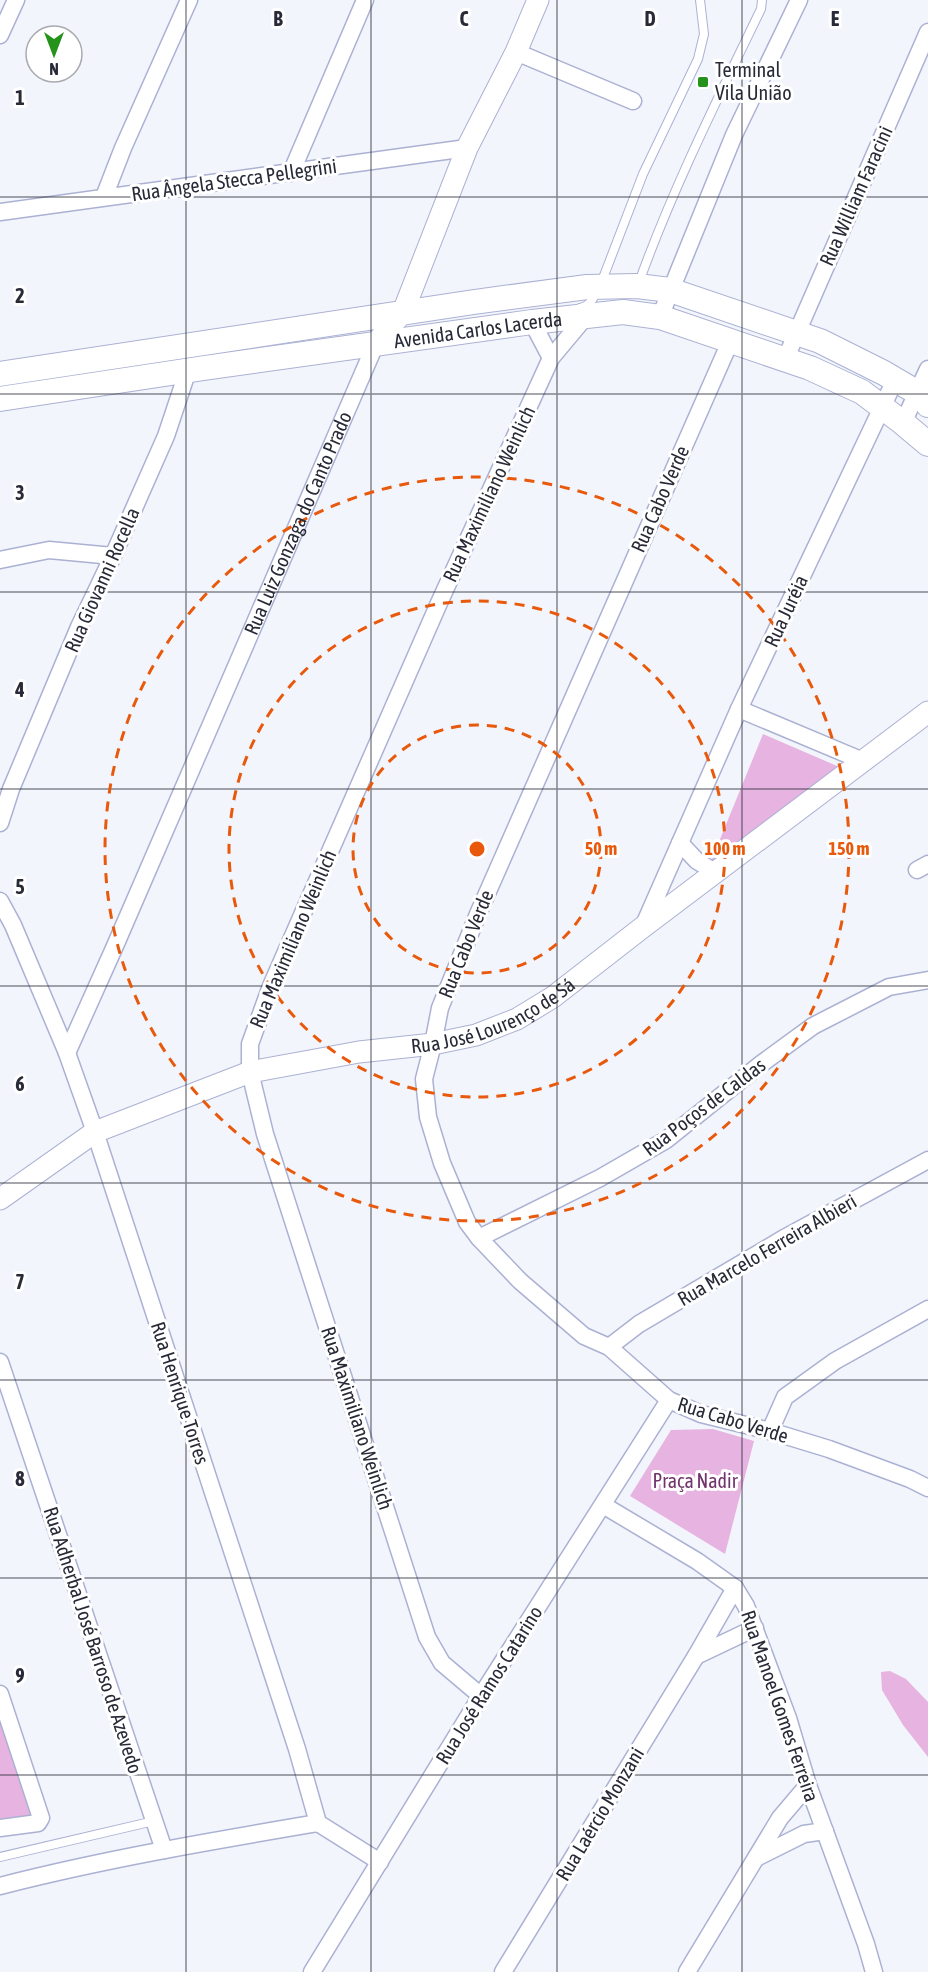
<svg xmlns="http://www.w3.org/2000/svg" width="928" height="1972" font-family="'Asap Condensed',sans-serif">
	<rect width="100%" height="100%" fill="#f3f5fc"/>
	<path fill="#e7b3e0" d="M 763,734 L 844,769 L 707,871 Z
		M 713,1429 L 754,1441 L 725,1554 L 630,1496 L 671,1430 Z
		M 890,1671 L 906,1679 L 928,1702 L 928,1757 L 903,1725 L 882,1690 L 881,1672 Z
		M 0,1722 L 38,1818 L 0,1823 Z"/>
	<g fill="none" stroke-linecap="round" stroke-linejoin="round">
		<defs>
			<path id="service" d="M 638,285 C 672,190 717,100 761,9 L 762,0
				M 580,308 C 591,306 595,295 600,286 L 643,174 L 698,59 L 704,34 L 700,0
				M 0,1857 L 154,1821"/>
			<g id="minor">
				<path d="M 0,35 L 16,0"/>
				<path d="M 516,52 L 633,101"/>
				<path d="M 291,173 L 365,0"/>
				<path d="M 104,197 L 123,148 L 189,0"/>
				<path d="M 0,212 L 467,148"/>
				<path d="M 660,317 L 734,135 L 799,0"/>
				<path d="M 532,322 L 551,358"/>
				<path d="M 730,342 L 478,914 L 440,1008 L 433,1044 L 424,1079 L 428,1117 L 442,1163 L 467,1222 L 479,1238 L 520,1281 L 584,1336 L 609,1347 L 669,1400 L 701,1414 L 770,1431 L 829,1449 L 910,1479 L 928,1488"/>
				<path d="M 785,360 L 928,32"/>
				<path d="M 903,423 L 928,369"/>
				<path d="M 0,560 L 49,550 L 113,556"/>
				<path d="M 739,709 L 863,761"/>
				<path d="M 0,823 L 11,789 L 79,627 L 113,556 L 166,436 L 188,370"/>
				<path d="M 680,843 L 697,861 L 715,872"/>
				<path d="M 917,870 L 928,864"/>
				<path d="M 0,901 L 13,925 L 67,1053 L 95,1132 L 297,1749 L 318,1823 L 380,1862"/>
				<path d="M 643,927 L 739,709 L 895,380"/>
				<path id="s1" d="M 67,1053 L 115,946 L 376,343"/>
				<path d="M 479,1238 L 600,1178 L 666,1140 L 761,1064 L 813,1026 L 889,987 L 928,980"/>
				<path d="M 609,1347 L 639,1324 L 786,1237 L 928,1160"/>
				<path d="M 0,1362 L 164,1850"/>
				<path d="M 770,1431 L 785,1397 L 835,1361 L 928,1309"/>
				<path d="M 603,1505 L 697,1561 L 735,1588 L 746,1606 L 788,1718 L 808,1785 L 866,1944 L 874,1972"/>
				<path d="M 696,1656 L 755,1628"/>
				<path d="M 0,1694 L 41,1818 L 38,1823 L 0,1828"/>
				<path d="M 481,1696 L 442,1663 L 427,1637 L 265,1134 L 250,1072 L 250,1044 L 271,986 L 439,603 L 551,358 L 587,315"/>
				<path d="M 756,1858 L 804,1834 L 825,1831"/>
				<path d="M 0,1886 C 105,1859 212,1841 318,1823"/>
				<path d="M 312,1972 L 481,1696 L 669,1400"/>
				<path d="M 503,1972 L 696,1656 L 735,1588"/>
				<path d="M 687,1972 L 780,1818 L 808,1785"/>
			</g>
			<g id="tertiary">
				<path d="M 376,343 L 403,312 L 467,148 L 516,52 L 538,0"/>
				<path id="s2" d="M 0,1199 L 95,1132 L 250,1072 L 359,1052 L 433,1044 L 476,1035 L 517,1019 L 553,997 L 643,927 L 928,712"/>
			</g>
			<g id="secondary">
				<path d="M 0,374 L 474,302 L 587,287 L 637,286 L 670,290 L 820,341 L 884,373 L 918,393 L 928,405"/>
				<path id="s3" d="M 0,399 L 204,368 L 532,322 L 623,312 L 660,317 L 810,368 L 862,392 L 903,423 L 928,444"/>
			</g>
		</defs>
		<use href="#service" stroke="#abb1d3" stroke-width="10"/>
		<use href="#minor" stroke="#abb1d3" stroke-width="19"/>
		<use href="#tertiary" stroke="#abb1d3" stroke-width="23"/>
		<use href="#secondary" stroke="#abb1d3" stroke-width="26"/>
		<use href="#service" stroke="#fff" stroke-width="8"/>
		<use href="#minor" stroke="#fff" stroke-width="16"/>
		<use href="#tertiary" stroke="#fff" stroke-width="21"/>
		<use href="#secondary" stroke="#fff" stroke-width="24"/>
	</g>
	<path fill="none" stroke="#282a37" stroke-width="1.5" stroke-opacity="0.55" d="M 186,0 L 186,1972M 371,0 L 371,1972M 557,0 L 557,1972M 742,0 L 742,1972M 0,197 L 928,197M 0,394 L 928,394M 0,592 L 928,592M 0,789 L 928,789M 0,986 L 928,986M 0,1183 L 928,1183M 0,1380 L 928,1380M 0,1578 L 928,1578M 0,1775 L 928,1775"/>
	<g fill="none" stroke="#e8590c" stroke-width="3" stroke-dasharray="10 8">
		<circle cx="477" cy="849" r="124"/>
		<circle cx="477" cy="849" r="248"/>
		<circle cx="477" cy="849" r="372"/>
	</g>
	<rect fill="#24921b" stroke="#fff" stroke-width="2" x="697" y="76" width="12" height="12" rx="3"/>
	<g text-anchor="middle" stroke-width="6" stroke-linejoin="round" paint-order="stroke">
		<g font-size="20" fill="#282a37" stroke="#fff" text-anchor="start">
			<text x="715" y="77">Terminal<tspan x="715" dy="23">Vila União</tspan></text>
		</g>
		<g font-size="20" fill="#282a37" stroke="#fff">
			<text transform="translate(234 180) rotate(-8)" y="7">Rua Ângela Stecca Pellegrini</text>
			<text transform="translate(856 196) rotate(-66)" y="7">Rua William Faracini</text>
			<text dy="7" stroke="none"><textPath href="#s3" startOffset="483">Avenida Carlos Lacerda</textPath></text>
			<text transform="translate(489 494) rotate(-65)" y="7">Rua Maximiliano Weinlich</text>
			<text transform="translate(660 499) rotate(-66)" y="7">Rua Cabo Verde</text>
			<text dy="7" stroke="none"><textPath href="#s1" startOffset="578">Rua Luiz Gonzaga do Canto Prado</textPath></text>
			<text transform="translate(102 580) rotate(-66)" y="7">Rua Giovanni Rocella</text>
			<text transform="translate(786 611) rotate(-65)" y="7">Rua Juréia</text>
			<text transform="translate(293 939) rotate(-67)" y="7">Rua Maximiliano Weinlich</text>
			<text transform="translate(466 944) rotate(-68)" y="7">Rua Cabo Verde</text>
			<text dy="7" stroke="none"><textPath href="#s2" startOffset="534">Rua José Lourenço de Sá</textPath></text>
			<text transform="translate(704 1107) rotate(-37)" y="7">Rua Poços de Caldas</text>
			<text transform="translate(767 1250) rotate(-30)" y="7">Rua Marcelo Ferreira Albieri</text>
			<text transform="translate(180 1393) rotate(72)" y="7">Rua Henrique Torres</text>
			<text transform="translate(357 1418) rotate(72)" y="7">Rua Maximiliano Weinlich</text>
			<text transform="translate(733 1420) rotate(17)" y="7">Rua Cabo Verde</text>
			<text transform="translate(93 1640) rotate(72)" y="7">Rua Adherbal José Barroso de Azevedo</text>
			<text transform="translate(489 1685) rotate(-58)" y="7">Rua José Ramos Catarino</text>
			<text transform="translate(780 1706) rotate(71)" y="7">Rua Manoel Gomes Ferreira</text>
			<text transform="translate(600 1814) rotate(-59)" y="7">Rua Laércio Monzani</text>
		</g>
		<g font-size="20" fill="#71346c" stroke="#fff">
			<text x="695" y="1488">Praça Nadir</text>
		</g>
	</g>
	<g font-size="20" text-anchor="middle" font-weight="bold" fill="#282a37" stroke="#fff" stroke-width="6" stroke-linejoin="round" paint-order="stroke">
		<text x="278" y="26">B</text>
		<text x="464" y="26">C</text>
		<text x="650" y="26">D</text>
		<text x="835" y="26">E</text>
		<text x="20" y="105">1</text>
		<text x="20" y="303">2</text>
		<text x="20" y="500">3</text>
		<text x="20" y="697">4</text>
		<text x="20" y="894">5</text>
		<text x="20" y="1091">6</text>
		<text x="20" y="1289">7</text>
		<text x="20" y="1486">8</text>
		<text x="20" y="1683">9</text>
	</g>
	<circle cx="477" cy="849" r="9" fill="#e8590c" stroke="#fff" stroke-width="3"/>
	<g font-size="18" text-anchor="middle" font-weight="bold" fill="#e8590c" stroke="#fff" stroke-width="6" stroke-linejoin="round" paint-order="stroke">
		<text x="601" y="855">50 m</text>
		<text x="725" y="855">100 m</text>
		<text x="849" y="855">150 m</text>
	</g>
	<g transform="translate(54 54) rotate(180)"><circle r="28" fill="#ffffff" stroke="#a9aaaf" stroke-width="1.5"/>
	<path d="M0-4.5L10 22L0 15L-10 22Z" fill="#24921b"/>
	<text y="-9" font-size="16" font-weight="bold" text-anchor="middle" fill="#282a37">N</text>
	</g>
</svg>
